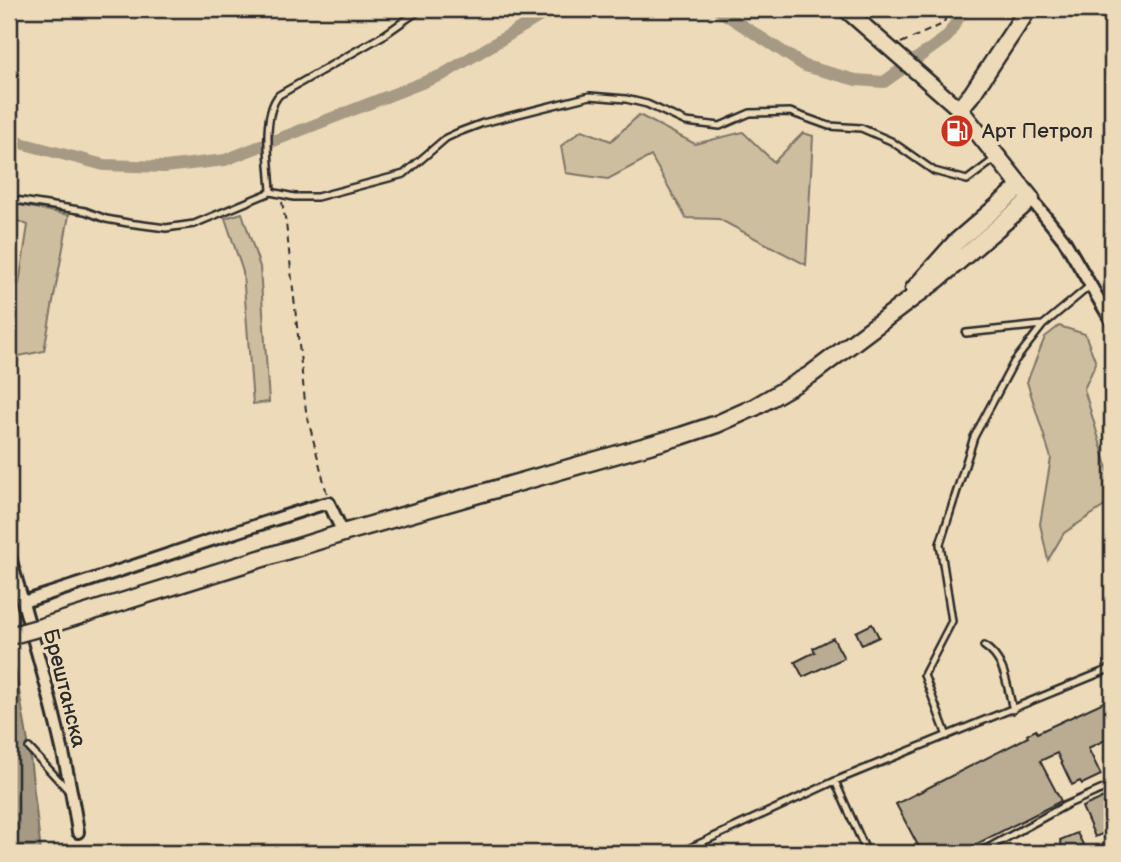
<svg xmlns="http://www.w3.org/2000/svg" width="1121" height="862" font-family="'Balsamiq Sans',sans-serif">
	<rect width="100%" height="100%" fill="#eddab8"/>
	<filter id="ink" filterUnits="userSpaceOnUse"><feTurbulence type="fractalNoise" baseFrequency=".0143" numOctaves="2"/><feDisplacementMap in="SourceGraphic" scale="14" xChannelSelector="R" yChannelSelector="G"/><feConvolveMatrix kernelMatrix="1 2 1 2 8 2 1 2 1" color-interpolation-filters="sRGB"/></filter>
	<g filter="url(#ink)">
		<path fill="#cebea0" stroke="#7c7466" stroke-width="2" d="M 639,115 L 695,144 L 743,132 L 774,162 L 803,133 L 813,136 L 806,265 L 719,219 L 686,218 L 651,156 L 608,179 L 566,173 L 561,146 L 582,130 L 611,141 Z
			M 9,203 L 69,215 L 44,351 L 9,358 L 9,291 L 19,284 L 28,225 L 9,217 Z
			M 242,213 L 260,267 L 269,402 L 253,404 L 243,272 L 225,218 Z
			M 1059,326 L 1085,334 L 1096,363 L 1084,389 L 1112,483 L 1112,501 L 1064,533 L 1048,560 L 1040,524 L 1051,458 L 1027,382 L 1045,337 Z"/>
		<path fill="#a69a84" stroke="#756e60" stroke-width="2" d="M 9,633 L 29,748 L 41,853 L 9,853 Z"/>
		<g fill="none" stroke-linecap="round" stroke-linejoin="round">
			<path stroke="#a69a84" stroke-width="12" d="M 717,9 L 805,66 L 856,80 L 884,82 L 947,37 L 964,9
				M 9,140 L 104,165 L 165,167 L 225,160 L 442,75 L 552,9"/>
		</g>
		<path fill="#baac93" stroke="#2b2b2b" stroke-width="2" d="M 872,624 L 879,637 L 862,645 L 856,632 Z
			M 833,638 L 844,658 L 803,677 L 795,662 L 815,652 L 813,648 Z
			M 1112,698 L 1112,737 L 1088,748 L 1101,775 L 1082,784 L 1080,781 L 1072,785 L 1057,753 L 1040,761 L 1061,801 L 959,853 L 922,853 L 896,804 L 1028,737 L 1027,735 L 1036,730 L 1037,733 Z
			M 1112,794 L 1112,830 L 1095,837 L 1082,807 Z
			M 1077,833 L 1086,850 L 1080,853 L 1065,853 L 1060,840 Z"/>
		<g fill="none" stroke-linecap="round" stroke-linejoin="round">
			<defs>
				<path id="service" d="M 271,192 C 270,165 261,116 279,95 L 384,35 L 421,9
					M 9,199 L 85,211 L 106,219 L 128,223 L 166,228 L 194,224 L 271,192 L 294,197 L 317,197 L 404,174 L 446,138 L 459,132 L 483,123 L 590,96 L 626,99 L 647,104 L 686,122 L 720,126 L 750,113 L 790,112 L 829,126 L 861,128 L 891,141 L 934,171 L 967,180 L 995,159
					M 966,333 L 1043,325 L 1091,285
					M 984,646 C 1006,660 1007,687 1013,710
					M 947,736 L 924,675 L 952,621 L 940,544 L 974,437 L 1014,362 L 1043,325
					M 29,748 L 68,790
					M 835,781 L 867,853
					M 679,853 L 835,781 L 1112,668
					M 979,853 L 1066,805 L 1112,785"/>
				<path id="minor" d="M 1031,199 L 1064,240 L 1112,322
					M 9,554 C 35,645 64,738 78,832
					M 23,602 C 122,571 220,536 320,505 L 329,503 L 343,533"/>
				<path id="tertiary" d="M 845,9 L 959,109"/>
				<path id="secondary" d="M 914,289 L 955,243 L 1021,186
					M 45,626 L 343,533 L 681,436 L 717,424 L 755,407 L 810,375 L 939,278 L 1031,199 L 959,109 L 972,94 L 1028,9"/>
			</defs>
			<use href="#service" stroke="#2b2b2b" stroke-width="10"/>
			<use href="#minor" stroke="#2b2b2b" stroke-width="16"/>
			<use href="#tertiary" stroke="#2b2b2b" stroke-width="19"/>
			<use href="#secondary" stroke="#2b2b2b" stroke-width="21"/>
			<path stroke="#2b2b2b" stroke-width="2" stroke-dasharray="7 5" stroke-linecap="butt" d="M 901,43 L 943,24 L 950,9
				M 282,202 L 286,223 L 306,411 L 327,494"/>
			<use href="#service" stroke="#eddab8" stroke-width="5"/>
			<use href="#minor" stroke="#eddab8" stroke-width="10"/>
			<use href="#tertiary" stroke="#eddab8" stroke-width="14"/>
			<use href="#secondary" stroke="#eddab8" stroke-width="16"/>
			<defs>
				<path id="secondary-bridge" d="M 9,636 L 45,626"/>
			</defs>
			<use href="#secondary-bridge" stroke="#2b2b2b" stroke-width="21" stroke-linecap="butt"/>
			<use href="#secondary-bridge" stroke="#eddab8" stroke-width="16"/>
		</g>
	</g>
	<defs>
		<symbol id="fuel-disc" viewBox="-11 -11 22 22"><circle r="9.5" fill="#c8321e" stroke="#eddab8"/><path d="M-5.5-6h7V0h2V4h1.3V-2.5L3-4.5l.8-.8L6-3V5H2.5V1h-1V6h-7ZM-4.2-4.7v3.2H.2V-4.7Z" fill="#fff"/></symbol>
	</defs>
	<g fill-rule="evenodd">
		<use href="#fuel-disc" x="938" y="112" width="38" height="38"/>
	</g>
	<g text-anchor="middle" stroke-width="7" stroke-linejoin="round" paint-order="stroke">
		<g font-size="21" fill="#2b2b2b" stroke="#eddab8" text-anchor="start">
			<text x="982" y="138">Арт Петрол</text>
		</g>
		<g font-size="21" fill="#2b2b2b" stroke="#eddab8">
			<text transform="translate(65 688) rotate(76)" y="7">Брештанска</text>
		</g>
	</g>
	<rect width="1121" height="862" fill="none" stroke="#eddab8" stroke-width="35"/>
	<rect x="18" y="18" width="1086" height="827" fill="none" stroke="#2b2b2b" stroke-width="2.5" filter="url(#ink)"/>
</svg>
